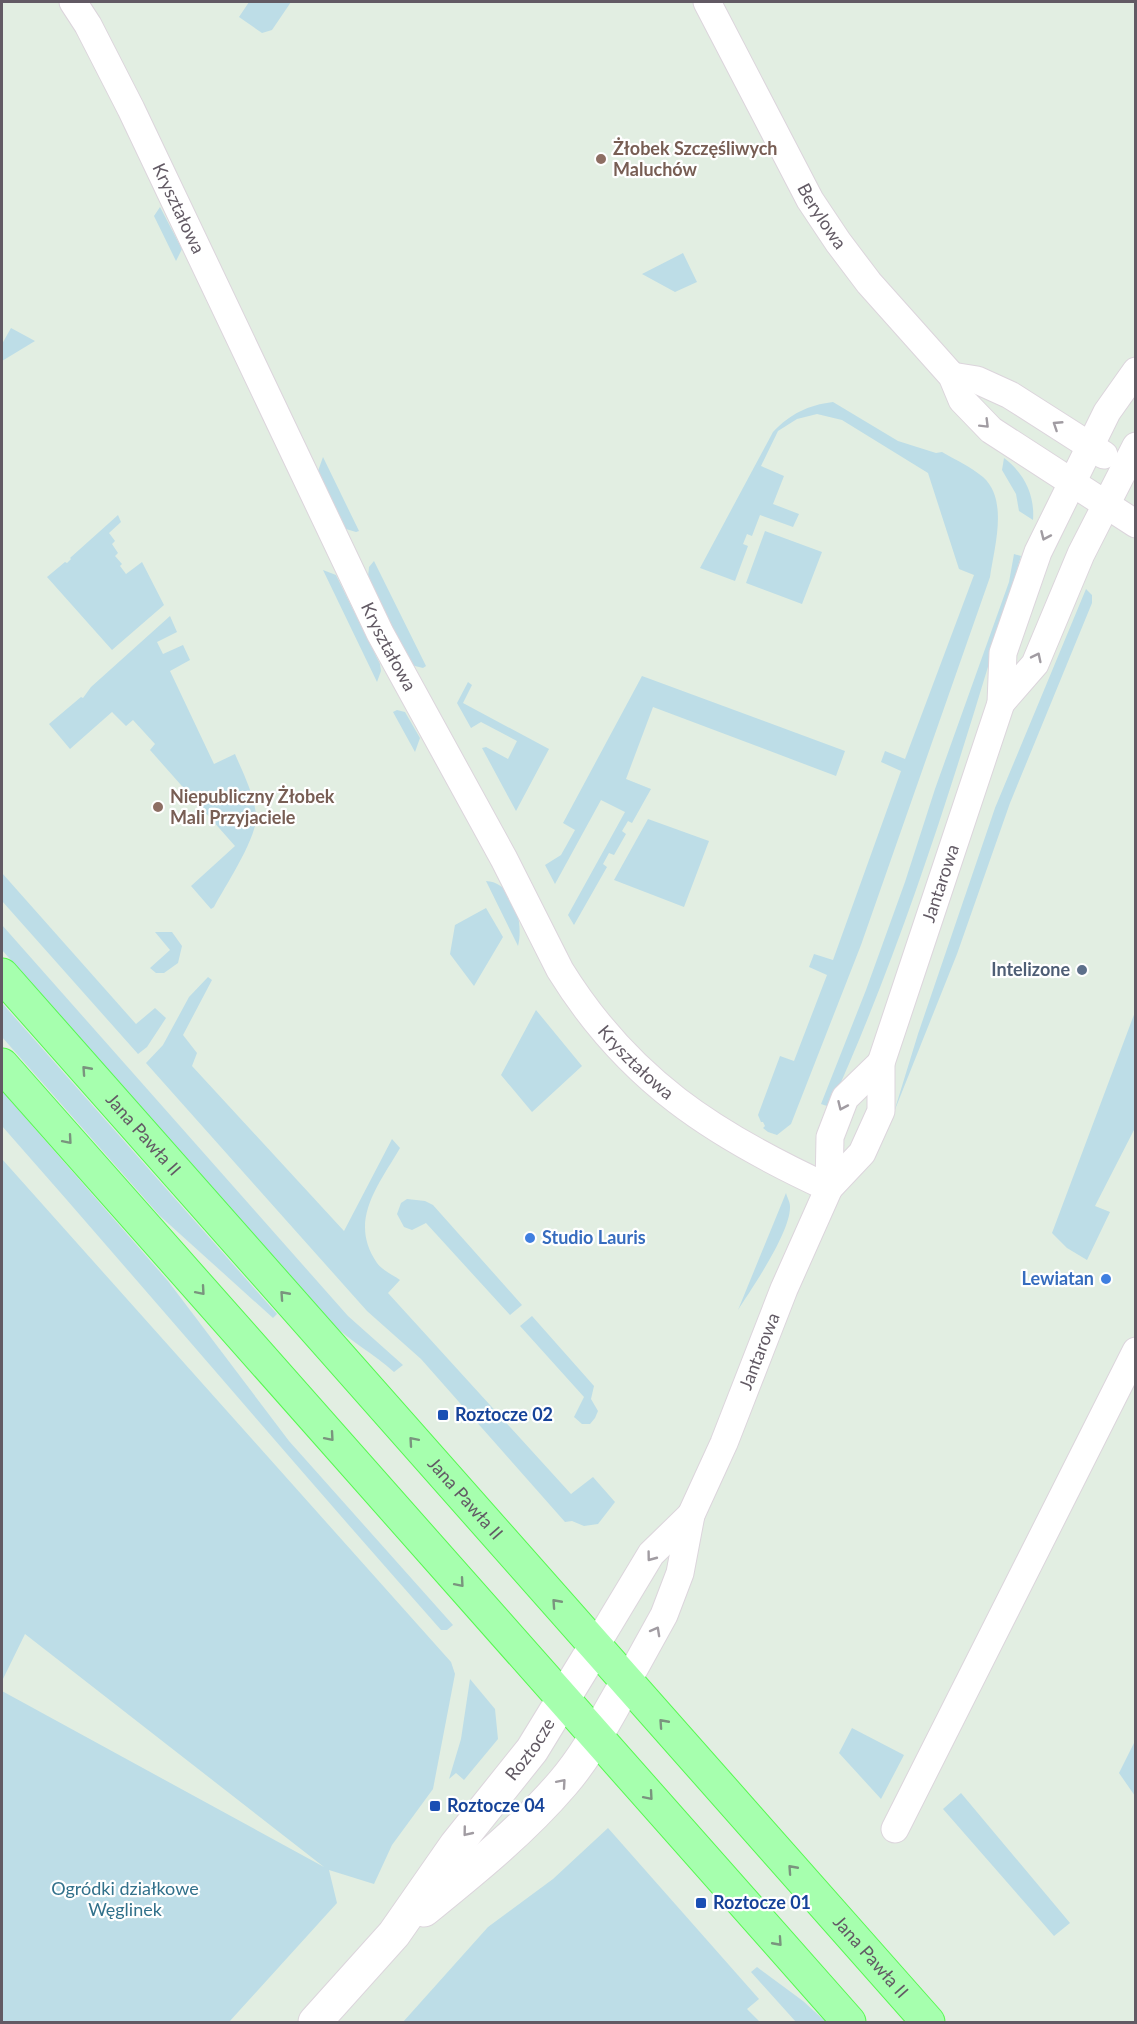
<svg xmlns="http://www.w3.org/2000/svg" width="1137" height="2024" font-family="Lato,sans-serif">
	<rect width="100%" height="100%" fill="#e2eee2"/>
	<path fill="#bddde7" d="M 249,2 L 291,2 L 272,30 L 262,33 L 239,17 Z
		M 160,207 L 182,249 L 176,261 L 154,216 Z
		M 683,253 L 697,282 L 675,292 L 642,274 Z
		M 11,328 L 35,341 L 2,361 L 2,344 Z
		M 833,402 L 898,441 L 936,453 L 942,452 C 956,460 971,467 983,477 C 1009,500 994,548 990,577 L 861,945 L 791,1124 L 777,1135 L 768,1132 L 763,1128 L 765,1126 L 763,1122 L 761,1122 L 758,1115 L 780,1056 L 794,1061 L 827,975 L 809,967 L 814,954 L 833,960 L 901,771 L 881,762 L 885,751 L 905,759 L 974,575 L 959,569 L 928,473 L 842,420 L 817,414 L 797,419 L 778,431 L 761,466 L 784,476 L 773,504 L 799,514 L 793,527 L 760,515 L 752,536 L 747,534 L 743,544 L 748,546 L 735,581 L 700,568 L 773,432 C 790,414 808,405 833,402 Z
		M 323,457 L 359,531 L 356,532 L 346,529 L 318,471 Z
		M 1004,458 C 1024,473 1035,495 1033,520 L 1019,511 L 1016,494 L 1002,470 Z
		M 118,515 L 121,522 L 109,533 L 115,541 L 112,544 L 118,553 L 115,556 L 122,564 L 120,566 L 126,574 L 142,562 L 164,605 L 112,650 L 47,577 L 65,562 L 67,563 L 71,559 L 70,558 Z
		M 765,531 L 822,552 L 802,604 L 746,583 Z
		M 1014,554 L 1021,556 C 966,742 910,930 830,1107 L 821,1104 L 866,990 L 905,882 L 935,789 L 1009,582 Z
		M 374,561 L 426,666 L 423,668 L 411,665 L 368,577 L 369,567 Z
		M 323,570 L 336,575 L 380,664 L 381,671 L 377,682 Z
		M 1086,589 L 1092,595 L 1092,603 L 1010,803 L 957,954 L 894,1112 L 918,1034 L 995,808 Z
		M 170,616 L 177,632 L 157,642 L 163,654 L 183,645 L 190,660 L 170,671 L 214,764 L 235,754 C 243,773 254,794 256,815 C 258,837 225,886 214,907 L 211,909 L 191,886 L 235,846 L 150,750 L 155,744 L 133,720 L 126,726 L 112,712 L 70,749 L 49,724 L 81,697 L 83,698 L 91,687 Z
		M 642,676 L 845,751 L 836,776 L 653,707 L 626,779 L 651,789 L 632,823 L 628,821 L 622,831 L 626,834 L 614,855 L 609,853 L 603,864 L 607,867 L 574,925 L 568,915 L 625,812 L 601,800 L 555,884 L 545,865 L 561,855 L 575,830 L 563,823 Z
		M 468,682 L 472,685 L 463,703 L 549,749 L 516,811 L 482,748 L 486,747 L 508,759 L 517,741 L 481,722 L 471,728 L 457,703 Z
		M 397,710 L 405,712 L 420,738 L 415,752 L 393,712 Z
		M 648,819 L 709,841 L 684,907 L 614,880 Z
		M 2,873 L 136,1024 L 155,1008 L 166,1018 L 147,1047 L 138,1054 L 2,901 Z
		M 486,881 C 514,882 524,923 518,946 Z
		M 486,908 L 503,937 L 474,986 L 450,954 L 455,925 Z
		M 2,925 L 348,1316 L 403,1365 L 394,1372 C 374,1354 350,1341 330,1322 L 2,950 Z
		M 155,932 L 172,932 L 182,946 L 178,963 L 164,973 L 156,973 L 150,968 L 170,950 Z
		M 208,977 L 212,980 L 183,1035 L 197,1053 L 192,1066 L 344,1231 L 392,1139 L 400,1148 C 378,1186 348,1221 377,1263 C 382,1270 393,1275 400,1280 L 388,1293 L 571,1494 L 593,1477 L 615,1502 L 598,1524 L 584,1526 L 572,1521 L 565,1522 L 421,1359 L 367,1311 L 146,1063 L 163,1045 L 189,997 Z
		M 2,1003 L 277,1314 L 273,1318 L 160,1216 L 2,1037 Z
		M 536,1010 L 582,1066 L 532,1112 L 501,1075 Z
		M 1135,1012 L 1135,1128 L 1095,1206 L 1110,1212 L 1087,1260 L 1067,1248 L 1052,1233 Z
		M 2,1091 L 168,1281 L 289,1441 L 453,1625 L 447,1630 L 441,1630 C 293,1463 149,1293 2,1126 Z
		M 2,1159 L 451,1662 L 455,1674 L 433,1789 L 392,1845 L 374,1884 L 329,1870 L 337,1903 L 229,2022 L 2,2022 L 2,1691 L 324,1867 L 25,1634 L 2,1681 Z
		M 786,1193 C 787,1197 790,1202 790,1206 C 791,1232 752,1288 738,1310 Z
		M 407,1199 L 425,1201 L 433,1205 L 522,1305 L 510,1315 L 426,1223 L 412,1230 L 404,1227 L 397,1214 L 401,1203 Z
		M 532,1316 L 594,1386 L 591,1399 L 598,1411 L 595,1418 L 590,1424 L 582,1424 L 574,1417 L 584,1397 L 520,1326 Z
		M 470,1679 L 495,1709 L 498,1739 L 464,1780 L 456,1773 L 449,1779 L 461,1739 Z
		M 852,1728 L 904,1755 L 881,1799 L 839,1753 Z
		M 1135,1741 L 1136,1796 L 1135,1796 L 1119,1773 Z
		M 961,1793 L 1070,1923 L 1054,1936 L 943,1809 Z
		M 608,1828 L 759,1999 L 747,2009 L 760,2022 L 403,2022 L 488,1927 L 553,1879 Z
		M 757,1967 L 803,2001 L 826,2022 L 796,2022 L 751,1972 Z"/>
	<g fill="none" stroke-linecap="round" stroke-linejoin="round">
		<defs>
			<g id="minor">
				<path id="s1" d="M 73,2 L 88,25 L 131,109 L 380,633 L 504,859 L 560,970 C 628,1080 714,1135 829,1188"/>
				<path id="s2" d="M 707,2 L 810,200 L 838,242 L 869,283 L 952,376 L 962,400 L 991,430 L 1136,524"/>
				<path d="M 952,376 L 977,380 L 1010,395 L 1104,455"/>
				<path d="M 1001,703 L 1035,664 L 1081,554 L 1136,446"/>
				<path d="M 829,1188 L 830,1137 L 845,1098 L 881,1063"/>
				<path d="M 595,1647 L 651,1554 L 691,1515"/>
				<path id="s3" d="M 627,1682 L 664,1615 L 680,1573 L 691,1515 L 724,1443 L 784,1289 L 829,1188 L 862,1153 L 881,1111 L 881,1063 L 1001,703 L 1003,653 L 1038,552 L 1107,412 L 1136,371"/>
				<path d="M 895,1829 L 1136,1351"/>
			</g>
			<g id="tertiary">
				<path d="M 424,1910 C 472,1871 522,1831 563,1783 C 589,1753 607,1716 627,1682"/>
				<path id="s4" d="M 315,2022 L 394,1934 L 456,1845 L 532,1750 L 595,1647"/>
			</g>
			<g id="primary">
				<path id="s5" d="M 2,975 L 928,2022"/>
				<path d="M 2,1065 L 849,2022"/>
			</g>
		</defs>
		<use href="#minor" stroke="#dcd5dc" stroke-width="29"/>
		<use href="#tertiary" stroke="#dcd5dc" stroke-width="35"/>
		<use href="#primary" stroke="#56f950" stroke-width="35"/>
		<use href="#minor" stroke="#fff" stroke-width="27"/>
		<use href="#tertiary" stroke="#fff" stroke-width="33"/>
		<use href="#primary" stroke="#a6ffae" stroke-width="33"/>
	</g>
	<defs><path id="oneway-chevron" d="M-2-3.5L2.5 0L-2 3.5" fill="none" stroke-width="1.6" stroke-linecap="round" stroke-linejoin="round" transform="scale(1.5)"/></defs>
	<g stroke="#a19ca2">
		<use href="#oneway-chevron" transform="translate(985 424) rotate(45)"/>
		<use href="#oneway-chevron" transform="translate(1057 425) rotate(-147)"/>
		<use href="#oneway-chevron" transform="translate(1045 536) rotate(114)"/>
		<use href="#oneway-chevron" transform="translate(1037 657) rotate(-64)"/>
		<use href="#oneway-chevron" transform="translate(842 1106) rotate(114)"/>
		<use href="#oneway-chevron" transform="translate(651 1557) rotate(127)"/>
		<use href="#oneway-chevron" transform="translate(656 1631) rotate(-61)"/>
		<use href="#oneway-chevron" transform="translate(562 1783) rotate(-49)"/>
		<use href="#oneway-chevron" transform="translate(467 1832) rotate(129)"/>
	</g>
	<g stroke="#7a947e">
		<use href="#oneway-chevron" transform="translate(86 1070) rotate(-132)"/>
		<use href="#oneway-chevron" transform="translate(68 1140) rotate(49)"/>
		<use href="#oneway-chevron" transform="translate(201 1291) rotate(49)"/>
		<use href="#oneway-chevron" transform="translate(284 1295) rotate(-132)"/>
		<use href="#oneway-chevron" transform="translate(330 1437) rotate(49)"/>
		<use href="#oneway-chevron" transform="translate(413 1441) rotate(-131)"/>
		<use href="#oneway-chevron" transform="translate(460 1583) rotate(49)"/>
		<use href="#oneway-chevron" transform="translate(556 1603) rotate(-132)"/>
		<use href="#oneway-chevron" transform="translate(663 1723) rotate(-132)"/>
		<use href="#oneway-chevron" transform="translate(649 1796) rotate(49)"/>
		<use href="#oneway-chevron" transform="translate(792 1869) rotate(-132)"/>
		<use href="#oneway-chevron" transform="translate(778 1942) rotate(48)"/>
	</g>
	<g fill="#8d6e63" stroke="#fff" stroke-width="2">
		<circle cx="601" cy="159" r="6"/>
		<circle cx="158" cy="807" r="6"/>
	</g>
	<circle fill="#5c6f8a" stroke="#fff" stroke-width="2" cx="1082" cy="970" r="6"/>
	<g fill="#3f7fe0" stroke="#fff" stroke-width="2">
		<circle cx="530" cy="1238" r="6"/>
		<circle cx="1106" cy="1279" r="6"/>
	</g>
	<g fill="#1a4fb4" stroke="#fff" stroke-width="2">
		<rect x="437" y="1409" width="12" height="12" rx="3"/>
		<rect x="429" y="1800" width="12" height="12" rx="3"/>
		<rect x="695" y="1897" width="12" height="12" rx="3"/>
	</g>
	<g text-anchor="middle" stroke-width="4.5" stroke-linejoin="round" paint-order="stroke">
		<g font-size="18" font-weight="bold" fill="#785e54" stroke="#fff" text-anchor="start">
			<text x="613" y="155">Żłobek Szczęśliwych<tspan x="613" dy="21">Maluchów</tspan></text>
			<text x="170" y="803">Niepubliczny Żłobek<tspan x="170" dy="21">Mali Przyjaciele</tspan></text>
		</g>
		<g font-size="18" fill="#625a64" stroke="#fff">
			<text dy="6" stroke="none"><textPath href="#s1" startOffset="232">Kryształowa</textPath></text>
			<text dy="6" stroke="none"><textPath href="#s2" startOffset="243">Berylowa</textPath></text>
			<text dy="6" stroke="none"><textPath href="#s1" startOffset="718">Kryształowa</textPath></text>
			<text dy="6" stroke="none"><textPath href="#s3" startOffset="867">Jantarowa</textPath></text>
			<text dy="6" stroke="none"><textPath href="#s1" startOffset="1204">Kryształowa</textPath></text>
			<text dy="6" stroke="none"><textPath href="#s5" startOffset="213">Jana Pawła II</textPath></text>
			<text dy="6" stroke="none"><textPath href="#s3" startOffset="358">Jantarowa</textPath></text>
			<text dy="6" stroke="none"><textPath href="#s5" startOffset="699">Jana Pawła II</textPath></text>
			<text dy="6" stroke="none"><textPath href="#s4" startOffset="348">Roztocze</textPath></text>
			<text dy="6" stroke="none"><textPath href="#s5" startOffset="1311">Jana Pawła II</textPath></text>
		</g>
		<g font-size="18" font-weight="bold" fill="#4e5e75" stroke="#fff" text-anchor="end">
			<text x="1070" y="976">Intelizone</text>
		</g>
		<g font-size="18" font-weight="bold" fill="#366cbe" stroke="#fff" text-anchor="start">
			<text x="542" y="1244">Studio Lauris</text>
			<text x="1094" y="1285" text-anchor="end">Lewiatan</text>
		</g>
		<g font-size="18" font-weight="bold" fill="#164399" stroke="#fff" text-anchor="start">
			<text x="455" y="1421">Roztocze 02</text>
			<text x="447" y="1812">Roztocze 04</text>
			<text x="713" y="1909">Roztocze 01</text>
		</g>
		<g font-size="18" fill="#32718b" stroke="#fff">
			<text x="125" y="1895">Ogródki działkowe<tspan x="125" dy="21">Węglinek</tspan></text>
		</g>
	</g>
	<rect width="1137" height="2024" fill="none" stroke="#625a64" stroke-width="6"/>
</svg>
